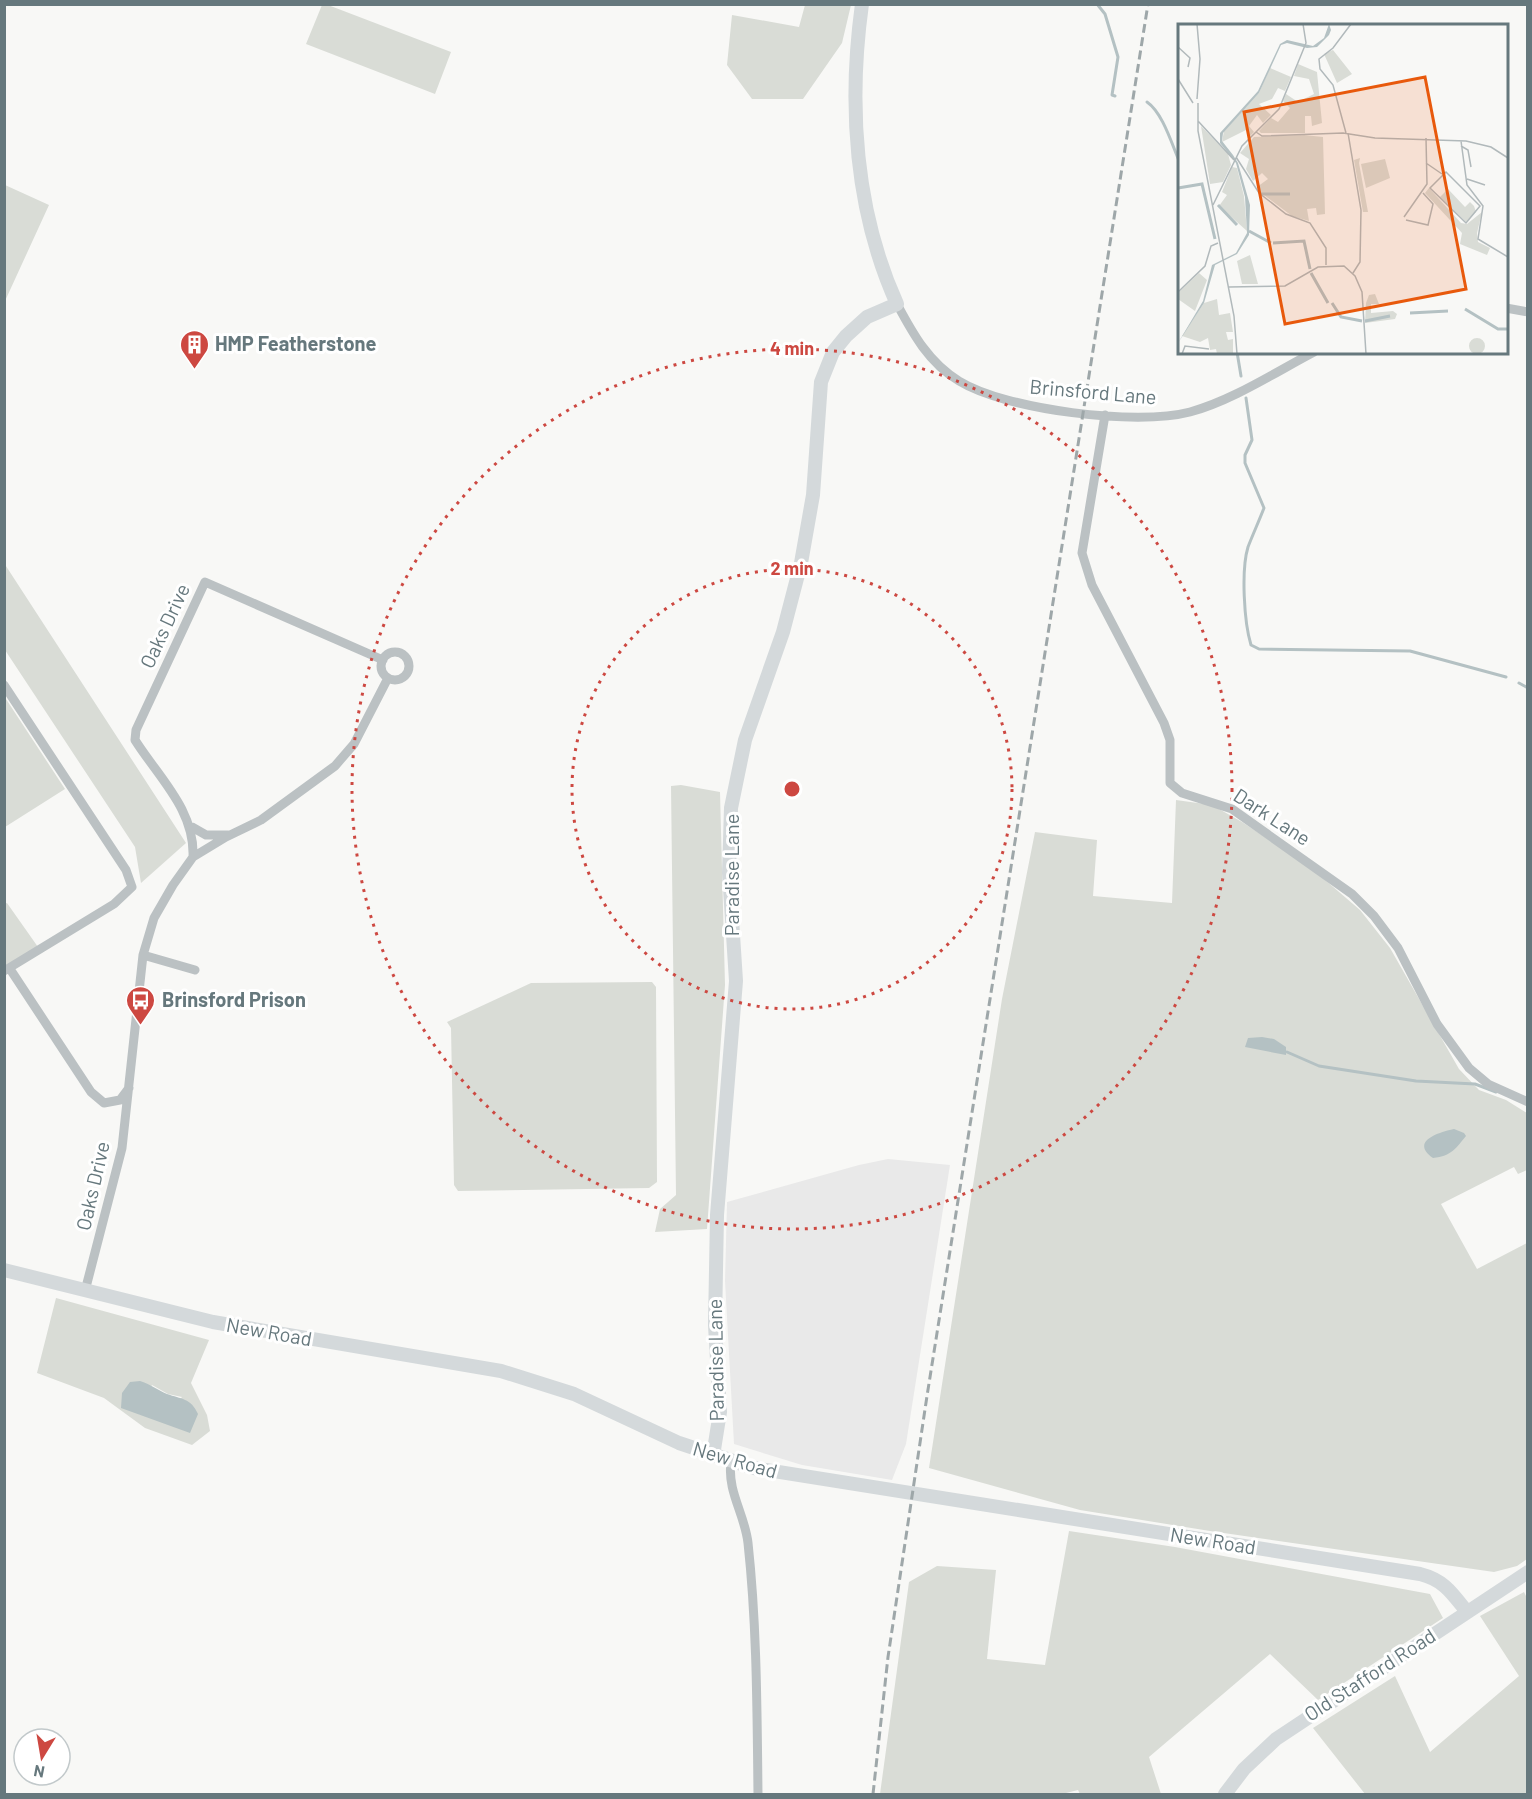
<svg xmlns="http://www.w3.org/2000/svg" width="1532" height="1799" font-family="Barlow,sans-serif">
	<rect width="100%" height="100%" fill="#f8f8f6"/>
	<path fill="#e9e9e9" d="M 888,1159 L 950,1165 L 906,1444 L 892,1480 L 802,1465 L 734,1444 L 725,1281 L 727,1202 L 859,1165 Z"/>
	<path fill="#d9dcd6" fill-rule="evenodd" d="M 322,5 L 328,5 L 451,52 L 435,94 L 306,44 Z
		M 805,5 L 851,5 L 842,43 L 803,99 L 752,99 L 727,65 L 732,15 L 799,27 Z
		M 5,185 L 49,205 L 5,301 Z
		M 4,563 L 186,843 L 141,883 L 135,847 L 5,650 Z
		M 4,696 L 65,789 L 5,827 L 4,827 Z
		M 681,785 L 720,792 L 725,985 L 707,1229 L 655,1232 L 660,1209 L 676,1195 L 671,786 Z
		M 1176,800 L 1212,805 L 1242,822 L 1310,867 L 1360,910 L 1390,948 L 1459,1069 L 1479,1090 L 1506,1100 L 1527,1113 L 1527,1170 L 1518,1174 L 1514,1167 L 1441,1204 L 1477,1269 L 1527,1243 L 1527,1559 L 1517,1566 L 1494,1572 L 1210,1531 L 1080,1510 L 929,1468 L 1002,999 L 1035,832 L 1097,840 L 1093,896 L 1172,903 Z
		M 7,903 L 38,947 L 4,971 L 4,904 Z
		M 652,982 L 656,987 L 657,1182 L 649,1188 L 458,1191 L 454,1185 L 451,1028 L 447,1022 L 531,983 Z
		M 56,1298 L 209,1340 L 191,1383 L 207,1415 L 210,1431 L 192,1445 L 145,1428 L 104,1398 L 37,1373 ZM 152,1385 L 168,1394 L 182,1397 L 162,1421 L 139,1414 Z
		M 1069,1531 L 1175,1547 L 1430,1594 L 1443,1618 L 1318,1700 L 1270,1654 L 1149,1757 L 1161,1794 L 1080,1794 L 1078,1790 L 1062,1794 L 880,1794 L 909,1582 L 937,1566 L 996,1570 L 987,1659 L 1045,1665 Z
		M 1524,1592 L 1528,1600 L 1527,1794 L 1365,1794 L 1313,1728 L 1395,1676 L 1430,1752 L 1519,1676 L 1480,1616 Z"/>
	<path fill="#b4c1c3" d="M 1262,1037 L 1274,1039 L 1286,1047 L 1286,1055 L 1245,1047 L 1248,1038 Z
		M 1454,1129 L 1464,1133 L 1466,1136 C 1456,1148 1452,1156 1433,1158 C 1409,1141 1440,1132 1454,1129 Z
		M 140,1381 C 150,1384 158,1390 167,1394 C 181,1399 191,1398 198,1414 L 190,1433 L 121,1408 L 122,1393 L 130,1382 Z"/>
	<g fill="none" stroke-linecap="round" stroke-linejoin="round">
		<path stroke="#b4c1c3" stroke-width="3" d="M 1097,4 L 1105,14 L 1118,57 L 1112,95 L 1115,96
			M 1147,102 C 1163,113 1172,145 1180,163
			M 1237,352 L 1241,376
			M 1246,398 L 1252,440 L 1245,455 L 1245,463 L 1264,508 C 1259,521 1253,534 1248,547 C 1241,570 1244,622 1251,645 L 1259,649 L 1410,651 L 1506,677
			M 1519,683 L 1528,688
			M 1287,1052 L 1319,1066 L 1416,1081 L 1475,1084 L 1496,1092"/>
		<path stroke="#bbc1c3" stroke-width="9" d="M 897,304 C 913,334 929,363 959,381 C 1006,410 1137,426 1190,412 C 1233,400 1274,373 1314,352
			M 1506,308 L 1528,312
			M 1105,415 L 1082,553 L 1092,585 L 1164,723 L 1170,740 L 1170,783 L 1182,793 L 1232,809 L 1352,894 L 1374,916 L 1398,948 L 1437,1024 L 1469,1068 L 1488,1084 L 1528,1102
			M381 666a14 14 0 1 1 28 0a14 14 0 1 1-28 0Z
			M 4,685 L 126,870 L 132,887 L 114,904 L 4,971
			M 192,827 L 206,835 L 228,835
			M 193,857 C 195,810 159,778 135,740 L 136,730 L 205,582 L 383,660
			M 143,955 L 195,970
			M 10,969 L 91,1092 L 104,1103 L 120,1100 L 129,1088
			M 85,1291 L 122,1148 L 143,955 L 154,918 L 173,885 L 193,857 L 226,837 L 261,820 L 335,766 L 354,744 L 388,678
			M 731,1463 C 727,1491 745,1515 748,1543 C 757,1626 757,1710 758,1794"/>
		<path stroke="#d4d9db" stroke-width="14" d="M 4,1270 L 213,1322 L 501,1371 L 574,1394 L 679,1443 L 754,1468 L 1420,1574 C 1444,1580 1452,1593 1467,1612
			M 713,1456 L 720,1412 L 715,1325 L 717,1215 L 736,981 L 729,873 L 731,808 L 745,740 L 783,632 L 801,563 L 813,495 L 821,382 L 833,352 L 846,336 L 867,317 L 897,304 C 855,211 848,105 862,4
			M 1225,1794 L 1244,1769 L 1276,1739 L 1528,1572"/>
		<path stroke="#9ea7a9" stroke-width="3" stroke-dasharray="9 4.5" stroke-linecap="butt" d="M 873,1794 L 888,1657 L 927,1396 L 1148,4"/>
	</g>
	<g fill="none" stroke="#cd4841" stroke-width="3" stroke-dasharray="3 6">
		<circle cx="792" cy="789" r="220"/>
		<circle cx="792" cy="789" r="440"/>
	</g>
	<defs>
		<symbol id="building-pin" viewBox="-11 -11 22 30"><path d="M0 17L-7.5 6A9.5 9.5 0 1 1 7.5 6Z" fill="#cd4841" stroke="#fff"/><path d="M-4-6H4V6H1V3H-1V6H-4ZM-2.5-4.3h1.7v1.8h-1.7ZM.8-4.3h1.7v1.8H.8ZM-2.5-1h1.7V.8h-1.7ZM.8-1h1.7V.8H.8Z" fill="#fff"/></symbol>
		<symbol id="bus-pin" viewBox="-11 -11 22 30"><path d="M0 17L-7.5 6A9.5 9.5 0 1 1 7.5 6Z" fill="#cd4841" stroke="#fff"/><path d="M-5-6H5V4H4V6H2V4H-2V6H-4V4H-5ZM-3.5-4V0h7V-4ZM-3.5 1.2v1.5H-2V1.2ZM2 1.2v1.5H3.5V1.2Z" fill="#fff"/></symbol>
	</defs>
	<g fill-rule="evenodd">
		<use href="#building-pin" x="178" y="328" width="33" height="45"/>
		<use href="#bus-pin" x="124" y="984" width="33" height="45"/>
	</g>
	<g text-anchor="middle" stroke-width="6" stroke-linejoin="round" paint-order="stroke">
		<g font-size="20" font-weight="bold" fill="#66787d" stroke="#fff" text-anchor="start">
			<text x="215" y="351">HMP Featherstone</text>
			<text x="162" y="1007">Brinsford Prison</text>
		</g>
		<g font-size="20" fill="#66787d" stroke="#fff">
			<text transform="translate(1093 392) rotate(5)" y="7">Brinsford Lane</text>
			<text transform="translate(165 626) rotate(-65)" y="7">Oaks Drive</text>
			<text transform="translate(1272 817) rotate(33)" y="7">Dark Lane</text>
			<text transform="translate(732 875) rotate(-90)" y="7">Paradise Lane</text>
			<text transform="translate(93 1186) rotate(-77)" y="7">Oaks Drive</text>
			<text transform="translate(269 1332) rotate(10)" y="7">New Road</text>
			<text transform="translate(716 1360) rotate(-91)" y="7">Paradise Lane</text>
			<text transform="translate(735 1460) rotate(16)" y="7">New Road</text>
			<text transform="translate(1213 1541) rotate(9)" y="7">New Road</text>
			<text transform="translate(1370 1675) rotate(-33)" y="7">Old Stafford Road</text>
		</g>
	</g>
	<g transform="translate(1178 24)">
		<rect width="330" height="330" fill="#f8f8f6"/>
		<path d="M 155,26 L 174,50 L 159,59 L 146,30 ZM 120,40 L 139,48 L 144,99 L 134,102 L 133,92 L 127,92 L 127,109 L 83,109 L 81,107 L 93,94 L 100,98 L 112,84 L 105,77 L 108,70 L 120,78 L 136,70 L 131,55 L 116,52 ZM 92,44 L 113,53 L 107,67 L 100,64 L 94,75 L 81,80 L 93,91 L 85,99 L 79,91 L 71,102 L 76,108 L 72,112 L 68,106 L 44,118 L 46,107 L 81,69 ZM 23,102 L 50,130 L 53,141 L 45,158 L 32,160 ZM 126,111 L 145,113 L 147,190 L 139,191 L 138,184 L 129,185 L 131,197 L 114,192 L 82,168 L 79,163 L 90,155 L 84,149 L 75,157 L 68,145 L 71,135 L 62,129 L 76,113 ZM 182,134 L 181,139 L 190,188 L 185,188 L 176,136 ZM 207,135 L 212,154 L 188,164 L 183,140 ZM 54,143 L 59,144 L 66,172 L 69,207 L 41,182 L 49,171 L 44,168 ZM 251,164 L 283,199 L 289,200 L 304,188 L 299,209 L 300,218 L 312,224 L 309,231 L 282,220 L 284,209 L 247,169 ZM 270,165 L 287,183 L 292,178 L 296,182 L 298,188 L 288,198 L 262,173 ZM 72,231 L 80,260 L 64,260 L 59,237 ZM 21,249 L 29,256 L 17,287 L 0,275 L 0,269 ZM 197,270 L 201,280 L 193,280 L 193,289 L 215,287 L 219,290 L 217,295 L 187,299 L 188,279 L 191,271 ZM 39,275 L 41,291 L 52,289 L 55,308 L 48,308 L 50,316 L 55,315 L 55,330 L 39,330 L 38,325 L 32,326 L 30,314 L 22,318 L 4,312 L 26,279 ZM291 322a8 8 0 1 1 16 0a8 8 0 1 1-16 0Z" fill="#d9dcd6"/>
		<path d="M 151,0 L 153,6 L 151,11 L 139,23 L 129,24 L 109,19 L 103,21 L 81,69 L 45,109 L 44,117 L 55,131 L 60,139 L 72,181 L 71,211 L 59,230 L 37,241 L 26,279 L 0,319 L 25,277 L 34,241 L 58,229 L 69,209 L 67,173 L 58,139 L 42,119 L 42,109 L 80,67 L 102,20 L 109,16 L 135,22 L 146,14 Z" fill="#b4c1c3"/>
		<path fill="none" stroke="#b4c1c3" stroke-width="3" d="M 0,164 L 24,160 L 37,215M 83,170 L 112,170M 40,181 L 59,201M 71,207 L 93,219M 95,219 L 126,217 L 132,245M 133,249 L 150,279M 154,279 L 163,293 L 184,297M 287,285 L 320,305 L 330,305M 232,289 L 270,287M 187,297 L 212,292"/>
		<path fill="none" stroke="#b1b9bb" stroke-width="1.5" d="M 19,0 L 22,35 L 19,75M 0,23 L 12,34 L 10,43M 0,55 L 15,79M 20,79 L 20,107 L 56,292 L 59,330M 20,97 L 56,136M 78,108 L 84,112 L 165,109 L 197,114 L 288,117 L 313,123 L 330,134M 168,109 L 155,61 L 142,45 L 141,35 L 155,24 L 173,0M 170,109 L 183,186 L 182,238 L 175,249M 283,117 L 289,161 L 305,182 L 300,215 L 330,233M 283,122 L 290,126 L 293,143M 58,133 L 81,169 L 108,190 L 132,199 L 148,224 L 148,241M 248,139 L 264,150M 268,148 L 302,182 L 288,199 L 252,164 ZM 289,155 L 307,161M 35,181 L 64,122 L 101,85 L 128,19 L 125,0M 226,193 L 249,160 L 248,114M 228,196 L 250,201 L 255,180 L 245,169M 51,263 L 107,262 L 140,243 L 166,242 L 177,252 L 184,268 L 188,330M 0,268 L 27,242 L 33,222 L 40,219M 4,330 L 7,322 L 31,325"/>
		<path fill="#e8590c" fill-opacity="0.15" stroke="#e8590c" stroke-width="3" d="M 247,53 L 288,265 L 107,300 L 66,88 Z"/>
		<rect width="330" height="330" fill="none" stroke="#66787d" stroke-width="3"/>
	</g>
	<circle cx="792" cy="789" r="9" fill="#cd4841" stroke="#fff" stroke-width="3"/>
	<g font-size="18" text-anchor="middle" font-weight="bold" fill="#cd4841" stroke="#fff" stroke-width="6" stroke-linejoin="round" paint-order="stroke">
		<text x="792" y="355">4 min</text>
		<text x="792" y="575">2 min</text>
	</g>
	<rect width="1532" height="1799" fill="none" stroke="#66787d" stroke-width="12"/>
	<g transform="translate(42 1757) rotate(191)"><circle r="28" fill="#ffffff" stroke="#c2c9cb" stroke-width="1.5"/>
	<path d="M0-4.5L10 22L0 15L-10 22Z" fill="#cd4841"/>
	<text y="-9" font-size="16" font-weight="bold" text-anchor="middle" fill="#66787d">N</text>
	</g>
</svg>
